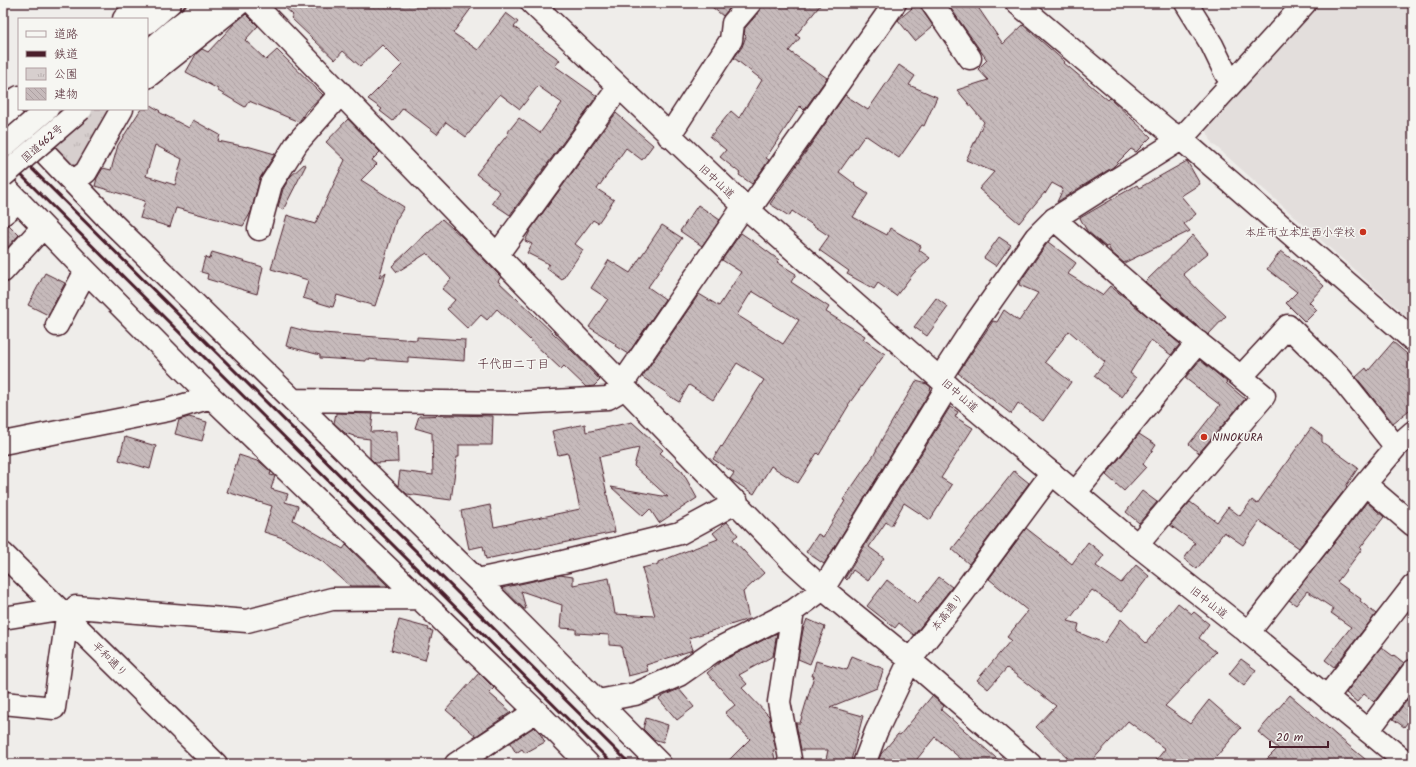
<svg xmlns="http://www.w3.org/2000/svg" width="1416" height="767" font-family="Kalam,'Klee One',sans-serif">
	<defs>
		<pattern id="park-tufts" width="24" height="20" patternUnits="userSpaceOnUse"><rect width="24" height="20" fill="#d7cfce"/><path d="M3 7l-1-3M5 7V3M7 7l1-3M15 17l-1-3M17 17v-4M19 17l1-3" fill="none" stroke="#bab1b1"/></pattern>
		<pattern id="building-back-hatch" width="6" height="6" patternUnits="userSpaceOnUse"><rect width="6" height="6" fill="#c6babb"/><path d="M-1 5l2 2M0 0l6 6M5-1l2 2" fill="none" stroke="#ac9fa1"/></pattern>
	</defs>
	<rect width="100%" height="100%" fill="#efedea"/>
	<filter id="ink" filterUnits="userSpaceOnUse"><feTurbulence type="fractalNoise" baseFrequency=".025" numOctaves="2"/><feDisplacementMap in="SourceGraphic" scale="8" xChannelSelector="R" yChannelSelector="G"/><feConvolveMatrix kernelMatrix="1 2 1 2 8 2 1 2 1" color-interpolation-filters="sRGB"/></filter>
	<g filter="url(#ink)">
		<path fill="#e3dedc" d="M 1322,3 L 1413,3 L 1413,322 L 1212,143 L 1206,129 Z"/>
		<path fill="url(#park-tufts)" stroke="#90777c" d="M 19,109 L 114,109 L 86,164 L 74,169 L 14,112 Z"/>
		<path fill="url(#building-back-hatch)" stroke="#4a1f2b" fill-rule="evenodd" d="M 280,3 L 475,3 L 453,33 L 478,50 L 506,13 L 518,22 L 514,27 L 560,60 L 555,66 L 597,96 L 510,215 L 492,203 L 500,192 L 476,174 L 508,134 L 507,133 L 519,118 L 540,133 L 562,103 L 538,86 L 520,109 L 500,94 L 466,137 L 446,122 L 437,134 L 403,108 L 393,121 L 380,111 L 382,109 L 368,99 L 402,65 L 382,45 L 360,66 L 343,51 L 335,60 L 291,18 L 293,15 Z
			M 707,3 L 734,3 L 723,16 Z
			M 762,3 L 822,3 L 796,35 L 800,38 L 789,51 L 827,78 L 804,110 L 800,106 L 766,158 L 769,160 L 752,184 L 739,175 L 740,173 L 720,157 L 726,150 L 710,137 L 731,111 L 739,118 L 762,80 L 734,58 L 742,47 L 746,36 L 744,34 L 745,28 L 760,11 Z
			M 918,3 L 920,3 L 922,10 L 933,26 L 915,41 L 898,20 Z
			M 947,3 L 975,3 L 1003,44 L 1023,25 L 1065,62 L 1064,63 L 1108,100 L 1110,98 L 1151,137 L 1136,152 L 1131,149 L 1113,167 L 1057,202 L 1063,189 L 1052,183 L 1045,194 L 1045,192 L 1019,223 L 979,189 L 994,172 L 966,160 L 984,122 L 957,90 L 988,80 L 978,69 L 987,60 Z
			M 246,14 L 258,26 L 245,40 L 266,60 L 277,50 L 323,95 L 306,111 L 299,122 L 249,101 L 245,107 L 218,91 L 218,89 L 186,72 L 196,54 L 202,49 L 208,52 L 235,23 Z
			M 899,65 L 915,76 L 909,85 L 937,97 L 924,126 L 922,125 L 899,158 L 865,135 L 839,172 L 855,184 L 854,185 L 868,194 L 853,217 L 887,235 L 890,228 L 921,246 L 919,250 L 930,258 L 913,274 L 896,296 L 878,283 L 874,289 L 847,274 L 849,271 L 819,250 L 829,236 L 792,211 L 789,216 L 770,204 L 845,95 L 868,110 Z
			M 147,103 L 160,111 L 159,112 L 189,128 L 193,120 L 220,135 L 218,141 L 247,147 L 247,146 L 275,154 L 260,178 L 251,212 L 243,226 L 176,208 L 170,227 L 140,218 L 145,201 L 95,186 L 97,178 L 103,168 L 111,170 L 118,145 L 141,109 L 147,109 ZM 155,145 L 182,159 L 175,185 L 146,176 Z
			M 616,113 L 653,145 L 642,160 L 626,148 L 597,189 L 614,200 L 598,223 L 593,220 L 575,244 L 583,250 L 562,280 L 546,268 L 549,264 L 527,253 L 532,244 L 525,241 L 531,229 Z
			M 348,119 L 380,152 L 372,160 L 377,164 L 361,180 L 404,207 L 396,220 L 379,278 L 386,272 L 375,306 L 337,295 L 333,307 L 303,298 L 308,280 L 271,269 L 287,215 L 315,224 L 345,160 L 326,142 Z
			M 1187,161 L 1200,184 L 1181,196 L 1196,214 L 1184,224 L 1190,231 L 1124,263 L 1111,252 L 1108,246 L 1106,247 L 1087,231 L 1080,218 L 1137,185 L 1139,188 Z
			M 304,164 L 306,165 L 283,210 L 278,207 L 283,189 L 290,177 Z
			M 698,205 L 720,220 L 702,246 L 680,231 Z
			M 442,219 L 462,237 L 501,277 L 498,281 L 572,351 L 600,380 L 594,386 L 586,387 L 564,366 L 561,369 L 497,309 L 487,320 L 481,315 L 468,329 L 447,309 L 455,300 L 442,289 L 451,279 L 427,253 L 397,272 L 392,266 Z
			M 9,225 L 19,235 L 3,252 L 3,226 Z
			M 662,225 L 682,238 L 648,287 L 665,299 L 628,354 L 615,346 L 616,344 L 589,327 L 608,299 L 591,288 L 609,260 L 630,273 Z
			M 741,233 L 760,246 L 779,260 L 777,262 L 796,274 L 791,282 L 829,307 L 826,312 L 865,336 L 863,339 L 885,354 L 848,405 L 849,405 L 819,455 L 817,453 L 798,483 L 771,466 L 754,494 L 730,479 L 734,473 L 713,459 L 721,446 L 722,447 L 764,380 L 737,363 L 713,400 L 689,385 L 679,402 L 666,394 L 667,393 L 642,377 L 699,294 L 719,306 L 741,272 L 722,260 ZM 752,291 L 799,320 L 783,344 L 737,315 Z
			M 1193,235 L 1208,253 L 1183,274 L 1199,291 L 1226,316 L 1208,335 L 1145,282 Z
			M 999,237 L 1011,245 L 996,266 L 984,258 Z
			M 1048,242 L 1076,263 L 1068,274 L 1102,295 L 1110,286 L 1127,299 L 1180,344 L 1171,355 L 1151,340 L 1130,373 L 1136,378 L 1122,397 L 1094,376 L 1105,362 L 1069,331 L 1045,362 L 1071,382 L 1043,421 L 1018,403 L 1011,414 L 958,373 L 993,321 L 997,322 L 1004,310 L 1019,321 L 1038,293 L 1019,285 L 1022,279 Z
			M 1281,251 L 1310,273 L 1324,286 L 1309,302 L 1317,310 L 1305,322 L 1286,303 L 1297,292 L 1267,269 Z
			M 212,252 L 263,267 L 257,294 L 207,279 L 208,274 L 201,272 L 205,257 L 210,259 Z
			M 45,273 L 65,283 L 48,315 L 28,305 Z
			M 936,298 L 948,307 L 927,336 L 914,327 Z
			M 291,327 L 309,332 L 417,340 L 417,337 L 465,340 L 464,361 L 408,357 L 408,362 L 366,359 L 366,361 L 320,358 L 320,355 L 286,346 Z
			M 1393,342 L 1413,359 L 1413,407 L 1393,423 L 1356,377 L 1366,368 L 1368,371 Z
			M 1200,360 L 1227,382 L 1226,383 L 1245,399 L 1199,453 L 1189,444 L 1220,405 L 1185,378 Z
			M 916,381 L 927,384 L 931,387 L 929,393 L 824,564 L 806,552 L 818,534 L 823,537 L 845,501 L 843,500 L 874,455 L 883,437 Z
			M 950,407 L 958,412 L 955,417 L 973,428 L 941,478 L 952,485 L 930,520 L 904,503 L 891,526 L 886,522 L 869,547 L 884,558 L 868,581 L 853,570 L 847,580 L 845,578 Z
			M 336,413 L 373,414 L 371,432 L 397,431 L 398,462 L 375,463 L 370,458 L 370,439 L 354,437 L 354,436 L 345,433 L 334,423 Z
			M 452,415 L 493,416 L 492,445 L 459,445 L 459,457 L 457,457 L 451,500 L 407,494 L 398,486 L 400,471 L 433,475 L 432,433 L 415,428 L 419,416 Z
			M 189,417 L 207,422 L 202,441 L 175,434 L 179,420 Z
			M 632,422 L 663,450 L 660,453 L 682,471 L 697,498 L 659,523 L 650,509 L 643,516 L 611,487 L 668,497 L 634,466 L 639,448 L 599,457 L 615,532 L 486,559 L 483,546 L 469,549 L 461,511 L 490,505 L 494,527 L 580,509 L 568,453 L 558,455 L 552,431 L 585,424 L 586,432 Z
			M 1311,428 L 1322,436 L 1322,442 L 1358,468 L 1346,486 L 1347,487 L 1299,548 L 1260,521 L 1243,545 L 1224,532 L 1197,569 L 1184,559 L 1195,543 L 1170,525 L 1190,502 L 1217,522 L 1228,507 L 1240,516 L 1252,500 L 1257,504 Z
			M 1139,434 L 1156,445 L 1143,464 L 1146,467 L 1124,491 L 1106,475 Z
			M 125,437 L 156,446 L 150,469 L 119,460 Z
			M 239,455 L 260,462 L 271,472 L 270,475 L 275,476 L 271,489 L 288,494 L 285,502 L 298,506 L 293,520 L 343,549 L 346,545 L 388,586 L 350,586 L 323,562 L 283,538 L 264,532 L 272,506 L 227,492 Z
			M 1014,471 L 1029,483 L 969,564 L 952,549 Z
			M 1142,491 L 1157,502 L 1139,523 L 1126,512 Z
			M 1367,502 L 1384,517 L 1360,548 L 1362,549 L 1337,582 L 1361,599 L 1360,601 L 1376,614 L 1334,667 L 1325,660 L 1351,627 L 1331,613 L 1334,609 L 1307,591 L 1296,605 L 1289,600 Z
			M 727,522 L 738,535 L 733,539 L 764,573 L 743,592 L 749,619 L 689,638 L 693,650 L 646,665 L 648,671 L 628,676 L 621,646 L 609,645 L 609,635 L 576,633 L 576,629 L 560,628 L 562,605 L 521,591 L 526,609 L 524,609 L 502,588 L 560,575 L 573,577 L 573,585 L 609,578 L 615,614 L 655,616 L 642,568 L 658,564 L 658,562 L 718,539 L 713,533 Z
			M 1026,528 L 1072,564 L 1088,542 L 1104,555 L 1096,566 L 1121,583 L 1136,565 L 1149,576 L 1122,611 L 1092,590 L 1068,621 L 1079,624 L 1077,632 L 1104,643 L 1121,619 L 1146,643 L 1178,603 L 1192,614 L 1194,612 L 1209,624 L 1199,638 L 1216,652 L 1165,706 L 1190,724 L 1209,700 L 1241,728 L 1210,764 L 1153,764 L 1165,749 L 1128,721 L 1089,764 L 1074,764 L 1036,727 L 1056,706 L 1007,668 L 988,689 L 977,680 L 1011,640 L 1007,637 L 1028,611 L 989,579 Z
			M 939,577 L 952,587 L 914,635 L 899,623 L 895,628 L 867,606 L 887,580 L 918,604 Z
			M 807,619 L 825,627 L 810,664 L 798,659 L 803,630 Z
			M 399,620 L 429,628 L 428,630 L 433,631 L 425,660 L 391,650 Z
			M 777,633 L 773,656 L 739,675 L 747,684 L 742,688 L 769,716 L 776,750 L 773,750 L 776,764 L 725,764 L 750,739 L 725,713 L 735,705 L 707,673 L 720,662 Z
			M 1381,647 L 1393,656 L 1394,655 L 1404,663 L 1374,702 L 1364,694 L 1357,702 L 1346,693 Z
			M 852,656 L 884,669 L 877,688 L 830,707 L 863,716 L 850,764 L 825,764 L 828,750 L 801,750 L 796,723 L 800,723 L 814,676 L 812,676 L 816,661 L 847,670 Z
			M 1241,659 L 1256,670 L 1244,686 L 1229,674 Z
			M 479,673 L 494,688 L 489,693 L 511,712 L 476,736 L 446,710 Z
			M 679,689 L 694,707 L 677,720 L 659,699 L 665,695 Z
			M 1413,692 L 1413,715 L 1404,727 L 1393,719 Z
			M 1290,695 L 1336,735 L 1371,764 L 1262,764 L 1278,748 L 1258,732 Z
			M 932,696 L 944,706 L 941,710 L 1003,764 L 967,764 L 935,737 L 913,764 L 877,764 L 881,754 L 898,734 L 900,735 Z
			M 646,718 L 668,725 L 663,742 L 653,739 L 643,729 Z
			M 534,727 L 539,732 L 545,742 L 525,753 L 522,749 L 516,753 L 510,743 Z"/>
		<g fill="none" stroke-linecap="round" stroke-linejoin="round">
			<defs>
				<path id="minor" d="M 253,3 L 622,384 L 625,388 L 791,560 L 823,589 L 910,660 L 1030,764
					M 932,3 L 970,58
					M 1017,3 L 1167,130 L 1181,139 L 1196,152 L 1413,340
					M 1186,3 L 1212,45 L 1226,74 L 1232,82
					M 124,19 L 142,3
					M 147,77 L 240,3
					M 3,109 L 108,219 L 477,580 L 660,764
					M 3,109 L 19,97
					M 669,136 L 731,40 L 733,23 L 750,3
					M 73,182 L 86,172 L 122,109
					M 3,185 L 86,271 L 211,397 L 536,711 L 588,764
					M 749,210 L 895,3
					M 3,214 L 19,201
					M 1054,219 L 1175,324 L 1241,377 L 1288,326 L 1340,377 L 1396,447
					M 259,229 L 271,184 L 297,143 L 341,93
					M 497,255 L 619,87
					M 3,271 L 43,227
					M 57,325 L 86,271
					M 940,378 L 977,321 L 1036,237 L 1054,219 L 1181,139 L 1305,3
					M 622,384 L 744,206
					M 293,400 L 517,403 L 608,398 L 625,388
					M 3,443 L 168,410 L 211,397
					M 1365,484 L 1413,525
					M 1075,493 L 1198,342
					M 1137,545 L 1264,396 L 1241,377
					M 3,554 L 216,764
					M 477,580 L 563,562 L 680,533 L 737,502
					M 3,618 L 59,609
					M 1248,633 L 1365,484 L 1396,447 L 1413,432
					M 1327,697 L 1413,586
					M 598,701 L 635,694 L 679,675 L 712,652 L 793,611 L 823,589 L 948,386
					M 3,703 L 54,708 L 67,617 L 76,607 L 247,621 L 332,599 L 418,598
					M 1368,731 L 1413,671
					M 456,764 L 536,711
					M 791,764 L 779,702 L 793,611
					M 864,764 L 876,732 L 910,660 L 960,597 L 1052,473"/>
				<path id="major" d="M 532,3 L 744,206 L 948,386 L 1137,545 L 1255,638 L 1408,764"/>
				<path id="highway" d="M 147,23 L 170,3
					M 147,53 L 172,31 L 209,3"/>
			</defs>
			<use href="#minor" stroke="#4a1f2b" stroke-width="25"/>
			<use href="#major" stroke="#4a1f2b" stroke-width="25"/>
			<use href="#highway" stroke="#4a1f2b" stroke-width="25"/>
			<use href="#minor" stroke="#f6f6f2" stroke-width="22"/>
			<use href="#major" stroke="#f6f6f2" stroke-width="22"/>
			<use href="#highway" stroke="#f6f6f2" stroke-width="22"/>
			<path stroke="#4a1f2b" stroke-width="3" d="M 3,140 L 630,764
				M 3,157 L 613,764"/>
			<defs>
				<path id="highway-bridge" d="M 3,147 L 47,109
					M 3,176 L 81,109"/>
			</defs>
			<use href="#highway-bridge" stroke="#4a1f2b" stroke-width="25" stroke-linecap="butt"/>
			<use href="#highway-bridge" stroke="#f6f6f2" stroke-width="22"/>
		</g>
	</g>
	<g fill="#c8321e" stroke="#f6f6f2" stroke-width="1.5">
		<circle cx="1363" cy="232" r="4"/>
		<circle cx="1204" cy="437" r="4"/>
	</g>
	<g text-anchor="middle" stroke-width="3" stroke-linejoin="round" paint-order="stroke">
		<g font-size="11" fill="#4a1f2b" stroke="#f6f6f2">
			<text transform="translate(42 143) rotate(-41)" y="4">国道462号</text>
			<text transform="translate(717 181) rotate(43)" y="4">旧中山道</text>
			<text transform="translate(960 395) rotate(41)" y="4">旧中山道</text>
			<text transform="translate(1209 602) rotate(38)" y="4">旧中山道</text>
			<text transform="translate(947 612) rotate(-52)" y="4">本高通り</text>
			<text transform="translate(110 659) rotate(45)" y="4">平和通り</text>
		</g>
		<g font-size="11" fill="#4a1f2b" stroke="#f6f6f2" text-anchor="end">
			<text x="1355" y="236">本庄市立本庄西小学校</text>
			<text x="1212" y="441" text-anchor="start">NINOKURA</text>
		</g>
		<g font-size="12" fill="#4a1f2b" stroke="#f6f6f2">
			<text x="513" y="368">千代田二丁目</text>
		</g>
	</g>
	<rect width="1416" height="767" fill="none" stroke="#f6f6f2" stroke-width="16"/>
	<rect x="8" y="8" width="1400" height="751" fill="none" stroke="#4a1f2b" stroke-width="1.5" filter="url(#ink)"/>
	<rect x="18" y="18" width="130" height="92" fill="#f6f6f2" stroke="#b1a0a2"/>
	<rect x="26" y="31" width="20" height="6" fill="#f6f6f2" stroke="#b1a0a2"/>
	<text x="54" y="38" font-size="12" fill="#4a1f2b">道路</text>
	<rect x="26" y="51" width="20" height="6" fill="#4a1f2b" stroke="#b1a0a2"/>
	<text x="54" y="58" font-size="12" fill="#4a1f2b">鉄道</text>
	<rect x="26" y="68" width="20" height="12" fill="url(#park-tufts)" stroke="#b1a0a2"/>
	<text x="54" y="78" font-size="12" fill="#4a1f2b">公園</text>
	<rect x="26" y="88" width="20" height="12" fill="url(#building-back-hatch)" stroke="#b1a0a2"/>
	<text x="54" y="98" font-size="12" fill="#4a1f2b">建物</text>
	<path d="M1270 741v6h58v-6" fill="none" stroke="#4a1f2b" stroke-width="2"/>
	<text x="1276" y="741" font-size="12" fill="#4a1f2b" stroke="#f6f6f2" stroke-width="3" paint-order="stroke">20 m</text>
</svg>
